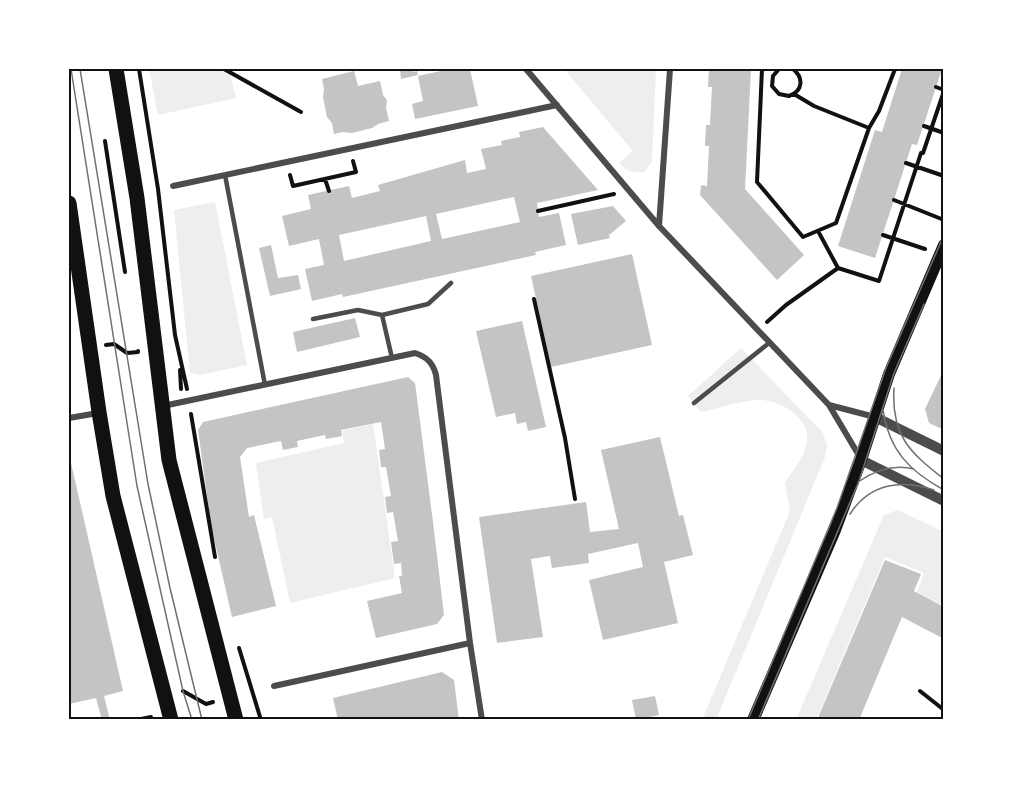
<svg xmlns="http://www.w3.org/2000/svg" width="1013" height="789" font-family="'PT Sans Narrow',sans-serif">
	<rect width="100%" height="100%" fill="#fff"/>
	<path fill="#eee" d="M 149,69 L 229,69 L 236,98 L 158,115 Z
		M 564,69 L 656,69 L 652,162 L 644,172 C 633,173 627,172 619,163 L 633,151 Z
		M 215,202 L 247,365 L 200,375 L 190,373 L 174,210 Z
		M 741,348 L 823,433 L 827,446 L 825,457 L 716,720 L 702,720 L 790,511 L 785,483 C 792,471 805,457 807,442 C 811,417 778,398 756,400 C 737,402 719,408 701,412 L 688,396 Z
		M 373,424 L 395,578 L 290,603 L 272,517 L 264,519 L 256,463 L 344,443 L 342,431 Z
		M 898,510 L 944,532 L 944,606 L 917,592 L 924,573 L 885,557 L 816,720 L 796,720 L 884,515 Z"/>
	<path fill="#c4c4c4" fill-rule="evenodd" d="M 400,69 L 413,69 L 413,72 L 417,71 L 418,75 L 401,79 Z
		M 450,69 L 470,69 L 478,106 L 415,119 L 412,104 L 423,101 L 418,76 Z
		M 709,69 L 751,69 L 745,189 L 804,255 L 777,280 L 700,195 L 701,185 L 707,186 L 709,146 L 705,146 L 706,125 L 710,125 L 712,87 L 708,87 Z
		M 902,69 L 942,69 L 917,145 L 912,144 L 875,258 L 838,246 L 875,130 L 882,132 Z
		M 354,71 L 358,86 L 380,81 L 383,95 L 387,100 L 386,108 L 389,121 L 378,124 L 372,128 L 352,133 L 343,132 L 334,134 L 332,123 L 327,117 L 323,97 L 324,89 L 322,79 Z
		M 543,127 L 598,190 L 537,203 L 539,217 L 559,213 L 566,245 L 535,252 L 536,255 L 343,297 L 342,294 L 312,301 L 305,269 L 324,265 L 319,239 L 289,246 L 282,216 L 311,209 L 308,195 L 349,186 L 352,198 L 380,191 L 378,185 L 465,160 L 467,173 L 486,169 L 481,149 L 502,145 L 501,141 L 520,137 L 519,132 ZM 514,197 L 520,222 L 442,239 L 436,214 ZM 426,216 L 431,241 L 344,261 L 339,235 Z
		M 613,206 L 626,221 L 609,235 L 610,238 L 578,245 L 571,214 Z
		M 271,245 L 278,278 L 298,275 L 301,289 L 270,296 L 259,248 Z
		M 632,254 L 652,345 L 551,367 L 531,276 Z
		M 355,318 L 360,337 L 297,352 L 293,332 Z
		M 522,321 L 546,427 L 528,431 L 526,422 L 517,424 L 515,413 L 496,417 L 476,331 Z
		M 944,369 L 944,430 L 929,423 L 925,409 Z
		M 408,377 L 415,383 L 433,522 L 444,615 L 437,624 L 376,638 L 367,601 L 402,593 L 399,576 L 402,576 L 401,563 L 394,564 L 391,542 L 398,541 L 393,512 L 387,513 L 385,497 L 391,496 L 386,467 L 381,467 L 379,450 L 385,449 L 381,422 L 341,430 L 342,436 L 326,439 L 325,435 L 297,441 L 298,447 L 283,450 L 281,441 L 247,448 L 240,457 L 249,517 L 254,515 L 276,606 L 232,617 L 211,525 L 206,488 L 198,430 L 203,422 Z
		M 660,437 L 679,516 L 683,515 L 693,555 L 664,562 L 678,623 L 603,640 L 589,580 L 643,567 L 638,543 L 588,554 L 589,563 L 552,568 L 550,556 L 531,559 L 543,637 L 497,643 L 479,517 L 586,502 L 590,532 L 619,529 L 601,450 Z
		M 69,454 L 123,691 L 104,696 L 110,720 L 102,720 L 96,698 L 69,704 Z
		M 885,560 L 921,574 L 914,591 L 944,607 L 944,639 L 902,617 L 859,720 L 817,720 Z
		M 442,672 L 454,680 L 459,720 L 421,720 L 421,718 L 410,720 L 338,720 L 333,698 Z
		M 655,696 L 659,715 L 636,720 L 632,700 Z"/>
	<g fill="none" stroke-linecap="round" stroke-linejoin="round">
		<path stroke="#111" stroke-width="4" d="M 139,69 L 158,189 L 175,335 L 187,389
			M 224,69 L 301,112
			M 762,69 L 757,182 L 803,237 L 836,223 L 869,128 L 879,111 L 895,69
			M 779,69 L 773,76 L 772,86 L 779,94 L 789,96 C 803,91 804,78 793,69
			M 936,87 L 944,90
			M 794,94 L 814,106 L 869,128
			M 924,126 L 944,133
			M 105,141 L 125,272
			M 906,163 L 944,176
			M 290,175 L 293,186 L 356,172 L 353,161
			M 325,179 L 329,191
			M 894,200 L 944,220
			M 538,211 L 614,194
			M 818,231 L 838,268
			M 883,235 L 925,249
			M 534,299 L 565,438 L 575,499
			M 767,322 L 786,305 L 838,268 L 879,281 L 921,153 L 923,153 L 944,91
			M 106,345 L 114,344 L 127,353 L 138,352 L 138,351
			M 180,370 L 181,389
			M 191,414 L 215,557
			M 239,648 L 261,720
			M 183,691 L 206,704 L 213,702
			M 920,691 L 944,710
			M 136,720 L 151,717"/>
		<path stroke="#4c4c4c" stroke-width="4.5" d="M 225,175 L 265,385
			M 382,315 L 428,304 L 451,283
			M 313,319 L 358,310 L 382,315 L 392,358
			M 694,403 L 769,343"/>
		<path stroke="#4c4c4c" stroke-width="6" d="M 526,69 L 659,226 L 829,405 L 861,459
			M 173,186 L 557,105
			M 659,226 L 670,69
			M 829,405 L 875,417
			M 163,406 L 415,353 C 427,357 433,363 436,375 L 470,643 L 482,720
			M 69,418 L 98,413
			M 274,686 L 470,643"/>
		<path stroke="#4c4c4c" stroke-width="10" d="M 875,417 L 944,451
			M 861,460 L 944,501"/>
		<path stroke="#111" stroke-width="12" d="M 753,720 L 835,530 L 861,460 L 889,374 L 944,245"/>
		<path stroke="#111" stroke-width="15" d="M 116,69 L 137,198 L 169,460 L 236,720
			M 69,203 L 99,412 L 113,496 L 171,720"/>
		<path stroke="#707070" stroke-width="1.5" d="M 71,69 L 137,486 L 183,691 L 192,720
			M 80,69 L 148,484 L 170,588 L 202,720
			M 894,388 C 891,435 909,452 944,479
			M 883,410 C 889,450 909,471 944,490
			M 858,482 C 875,470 894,464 914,469
			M 850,514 C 870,483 902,479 934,490
			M 748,720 L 837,508 L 886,368 L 944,235
			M 758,720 L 859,481 L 894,373 L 924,304"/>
	</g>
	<rect width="1013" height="789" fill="none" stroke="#ffffff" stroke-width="141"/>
	<rect x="70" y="70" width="872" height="648" fill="none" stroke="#111" stroke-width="2"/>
</svg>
